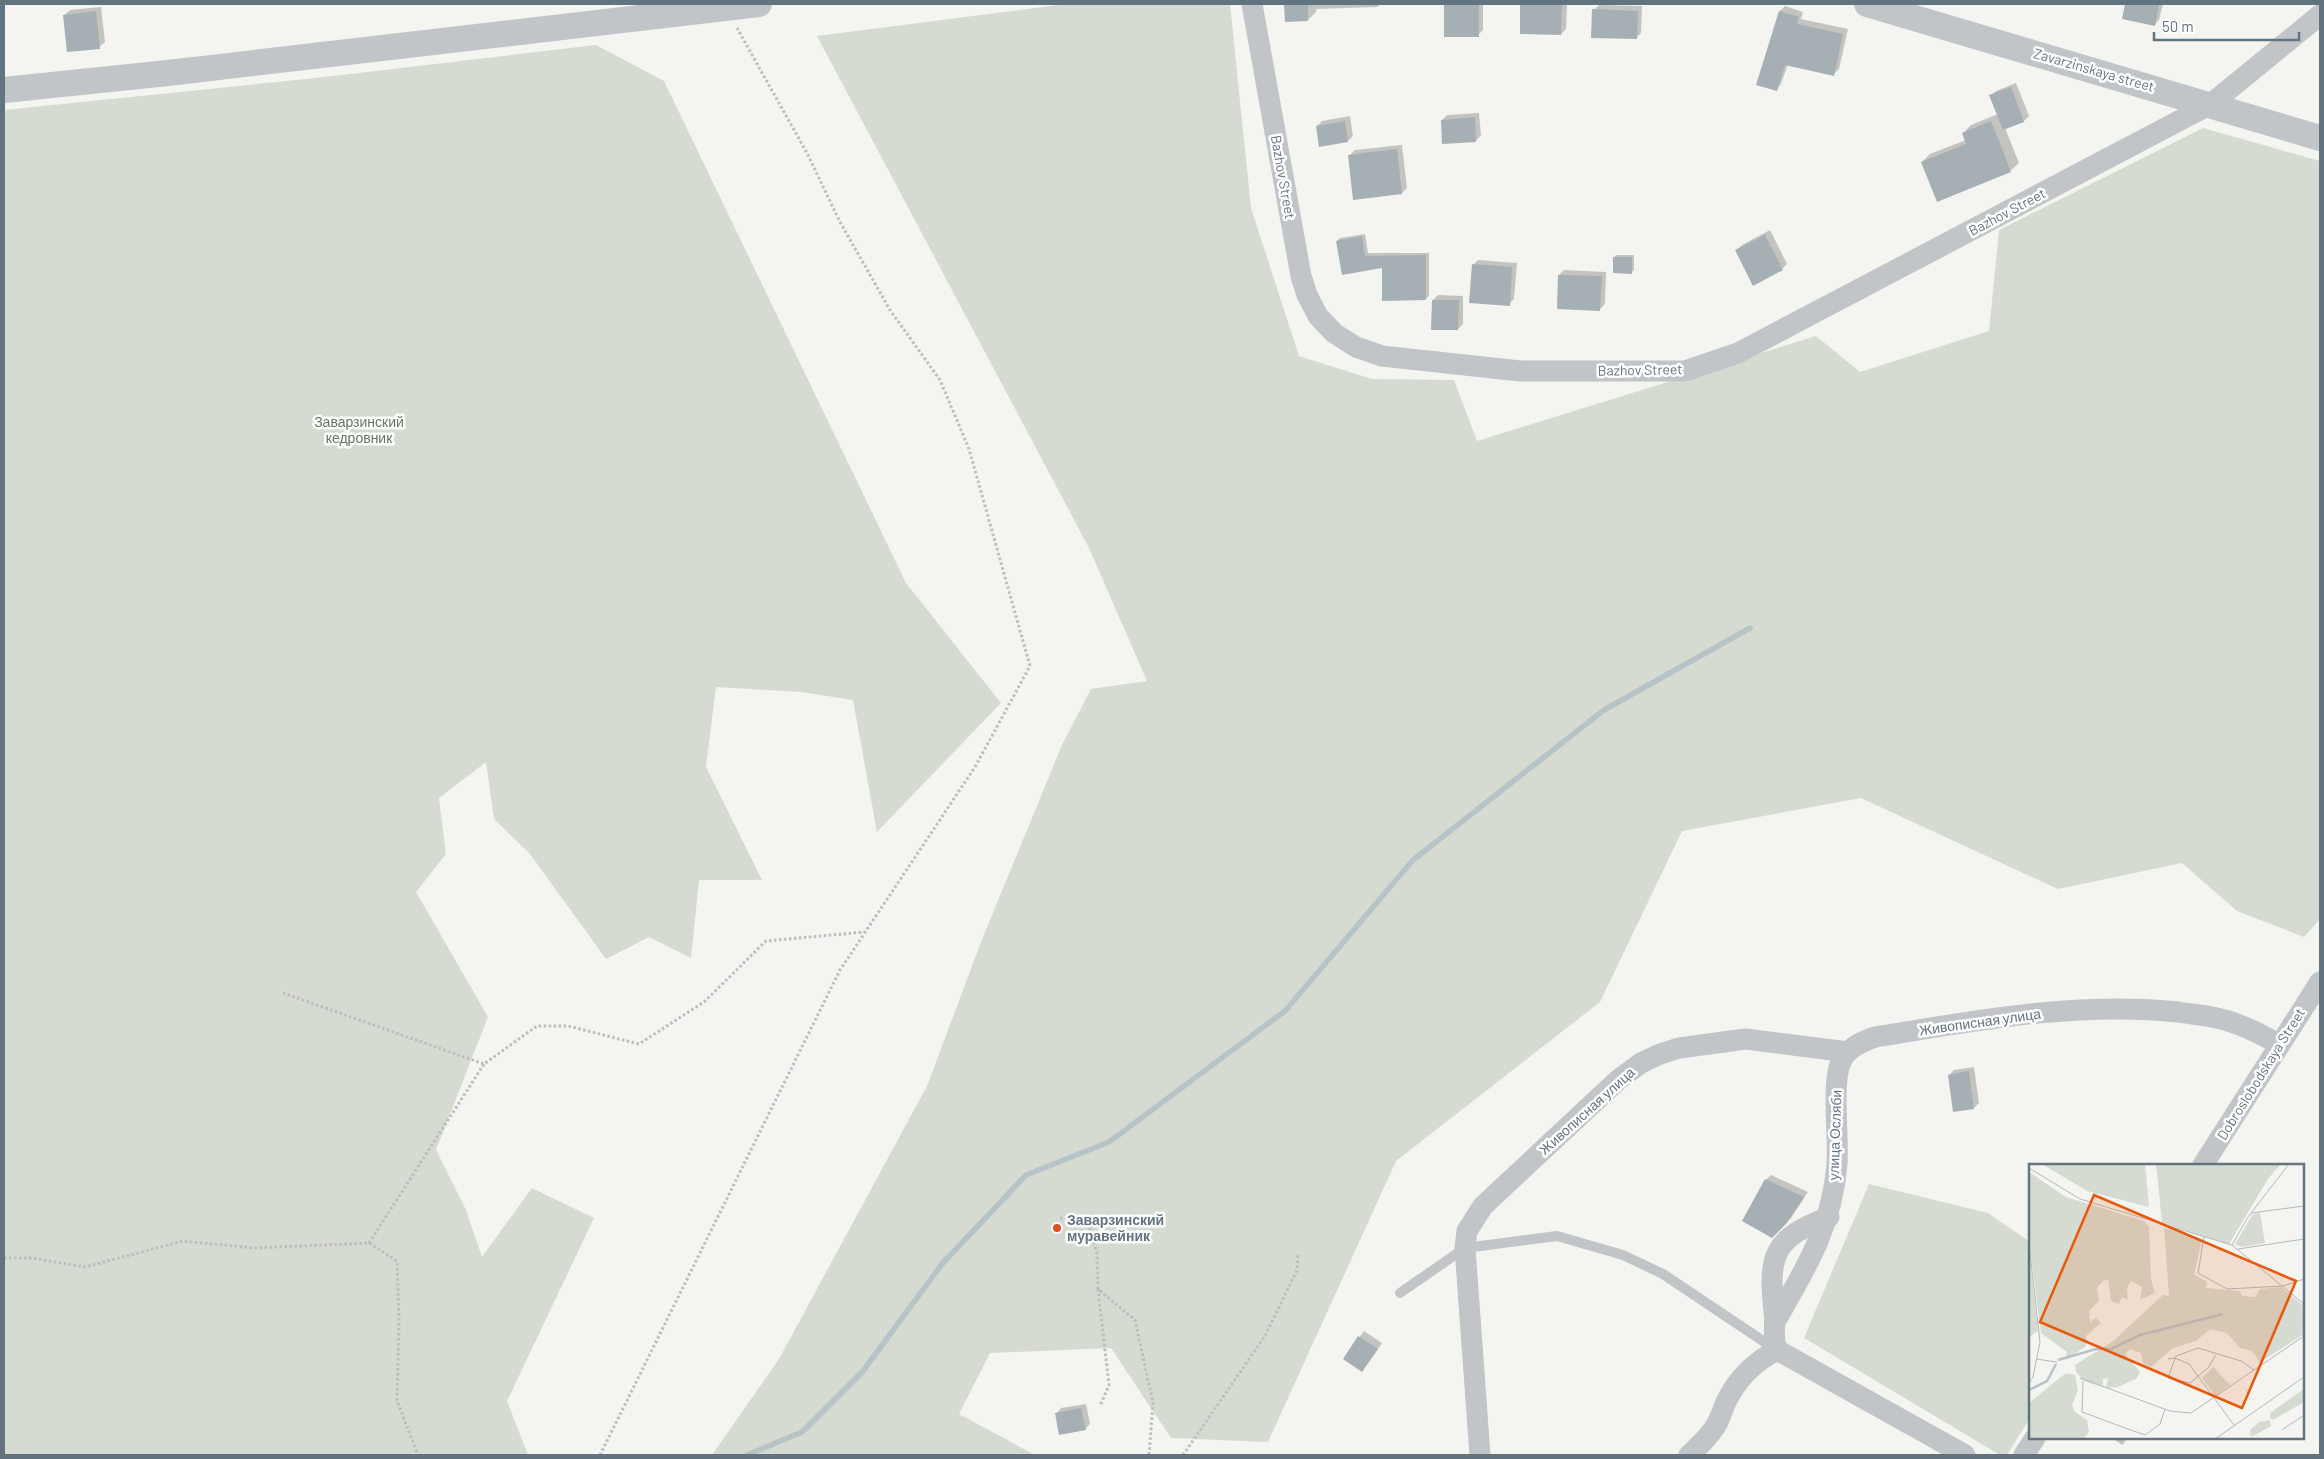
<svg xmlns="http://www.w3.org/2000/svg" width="2324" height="1459" font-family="Barlow,sans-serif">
	<rect width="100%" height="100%" fill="#f4f4f0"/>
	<path fill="#d5dbd1" d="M 1066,4 L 1230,4 L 1251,208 L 1299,356 L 1372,379 L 1454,380 L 1477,441 L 1816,336 L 1860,372 L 1989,331 L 1999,230 L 2203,128 L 2320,161 L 2320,919 L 2304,937 L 2237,911 L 2182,863 L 2058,889 L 1861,798 L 1682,831 L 1600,1002 L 1396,1161 L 1268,1442 L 1171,1438 L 1111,1348 L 990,1353 L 959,1414 L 1035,1455 L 712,1455 L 779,1359 L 927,1086 L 981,942 L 1062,745 L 1091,689 L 1147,681 L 1089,548 L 817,36 Z
		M 596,45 L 664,81 L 906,583 L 1001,703 L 877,832 L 853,700 L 802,692 L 716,687 L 706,767 L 762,880 L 699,880 L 691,958 L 649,937 L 606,959 L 530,854 L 494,819 L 486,762 L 439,798 L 446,854 L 416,892 L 488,1017 L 436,1150 L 466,1210 L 482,1257 L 532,1188 L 594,1218 L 507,1401 L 528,1455 L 4,1455 L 4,110 L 316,78 Z
		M 1869,1184 L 1988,1213 L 2030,1242 L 2030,1418 L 2007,1455 L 2000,1455 L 1804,1338 Z"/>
	<path fill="#0003" d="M 1285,4 L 1381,4 L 1377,7 L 1316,9 L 1316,12 L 1308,20 L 1286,21 Z
		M 1447,4 L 1483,4 L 1483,30 L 1478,35 L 1445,5 Z
		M 1522,4 L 1567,4 L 1566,29 L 1561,34 L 1521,33 Z
		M 2126,4 L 2163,4 L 2159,20 L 2154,25 L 2123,18 Z
		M 1599,5 L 1642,6 L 1641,33 L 1636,38 L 1594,10 Z
		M 1785,6 L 1803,12 L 1801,19 L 1848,29 L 1839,69 L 1834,74 L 1788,64 L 1781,84 L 1776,90 L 1780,11 Z
		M 101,7 L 105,42 L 99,47 L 64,15 L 70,10 Z
		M 2016,83 L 2029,116 L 2024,121 L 2005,128 L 2019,163 L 2010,171 L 1922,162 L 1930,154 L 1966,140 L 1963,133 L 1971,125 L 1998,114 L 1991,96 L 1996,91 Z
		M 1479,113 L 1481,135 L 1476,141 L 1442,120 L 1447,115 Z
		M 1350,116 L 1353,136 L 1348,141 L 1317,126 L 1322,121 Z
		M 1402,145 L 1407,188 L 1402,193 L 1349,156 L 1355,150 Z
		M 1770,230 L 1787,264 L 1782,269 L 1737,250 L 1742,245 Z
		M 1365,234 L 1368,253 L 1429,253 L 1429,296 L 1426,299 L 1383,267 L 1337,241 L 1340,238 Z
		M 1616,255 L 1634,255 L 1634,270 L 1632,272 L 1614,257 Z
		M 1478,260 L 1517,263 L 1514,299 L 1509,304 L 1473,265 Z
		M 1564,270 L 1606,272 L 1605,304 L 1600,309 L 1559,275 Z
		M 1438,295 L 1463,296 L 1463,324 L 1458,329 L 1433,300 Z
		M 1974,1067 L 1979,1103 L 1974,1108 L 1949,1075 L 1954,1070 Z
		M 1771,1175 L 1808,1192 L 1791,1218 L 1772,1236 L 1766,1180 Z
		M 1364,1331 L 1382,1343 L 1362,1371 L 1344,1359 Z
		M 1086,1404 L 1090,1424 L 1085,1429 L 1056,1414 L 1061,1408 Z
		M 2112,1438 L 2128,1438 L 2122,1445 Z"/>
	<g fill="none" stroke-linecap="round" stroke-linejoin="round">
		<path stroke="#b7c4c7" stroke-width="5.5" d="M 747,1455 L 802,1432 L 863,1371 L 942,1264 L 1026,1175 L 1109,1142 L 1285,1011 L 1413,860 L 1604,710 L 1750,628"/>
	</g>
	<path fill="#a6afb3" d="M 1284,4 L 1308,4 L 1308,21 L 1285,22 Z
		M 1479,4 L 1479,37 L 1444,37 L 1444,5 Z
		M 1520,4 L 1562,4 L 1561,35 L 1520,34 Z
		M 2125,4 L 2159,4 L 2155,26 L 2122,19 Z
		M 1592,9 L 1638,11 L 1637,39 L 1591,38 Z
		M 96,11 L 100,49 L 67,52 L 63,15 Z
		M 1779,11 L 1799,17 L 1797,24 L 1843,34 L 1834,76 L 1785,65 L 1777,91 L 1756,85 Z
		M 2011,87 L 2024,122 L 2003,130 L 1989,95 Z
		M 1475,117 L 1476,142 L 1442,144 L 1441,120 Z
		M 1345,121 L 1348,142 L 1319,147 L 1316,126 Z
		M 1991,121 L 2011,172 L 1937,202 L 1921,162 L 1966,144 L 1962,133 Z
		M 1397,149 L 1402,194 L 1353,200 L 1348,155 Z
		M 1765,235 L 1783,270 L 1753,286 L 1735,250 Z
		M 1362,236 L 1365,256 L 1426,255 L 1426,300 L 1382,301 L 1382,268 L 1342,275 L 1336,241 Z
		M 1613,257 L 1632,257 L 1632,274 L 1613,273 Z
		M 1472,264 L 1512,267 L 1510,306 L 1469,303 Z
		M 1558,275 L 1602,276 L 1600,311 L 1557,309 Z
		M 1432,300 L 1459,300 L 1458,330 L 1431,330 Z
		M 1969,1071 L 1974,1109 L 1953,1112 L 1948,1075 Z
		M 1765,1179 L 1804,1197 L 1786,1224 L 1772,1238 L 1742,1221 Z
		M 1358,1336 L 1378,1349 L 1362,1372 L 1343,1359 Z
		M 1081,1408 L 1086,1430 L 1059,1435 L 1055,1413 Z"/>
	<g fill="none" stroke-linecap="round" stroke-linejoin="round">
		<path stroke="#bbbdbf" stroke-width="3" stroke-dasharray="2.5 2.5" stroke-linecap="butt" d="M 283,993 L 484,1064 L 537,1026 L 568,1026 L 639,1044 L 704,1002 L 766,941 L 865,932
			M 1060,1218 L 1088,1221 L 1097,1253 L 1098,1289 L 1135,1320 L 1153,1403 L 1149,1455
			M 369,1243 L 484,1064
			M 4,1258 L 32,1258 L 85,1267 L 183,1241 L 254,1248 L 369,1243 L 397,1261 L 399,1320 L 397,1401 L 418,1455
			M 1098,1289 L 1109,1385 L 1100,1406
			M 600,1455 L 840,970 L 975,767 L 1030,666 L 969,449 L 940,380 L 890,310 L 840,222 L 807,153 L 737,28
			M 1183,1455 L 1265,1336 L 1297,1270 L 1298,1253"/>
		<path stroke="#c1c5c8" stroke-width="10" d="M 1400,1293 L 1465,1248 L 1557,1236 L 1623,1255 L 1663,1274 L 1775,1349"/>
		<path stroke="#c1c5c8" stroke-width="21" d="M 1252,4 L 1301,276 L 1307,295 L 1318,316 L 1334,333 L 1356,347 L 1382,356 L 1520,371 L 1685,371 L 1738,353 L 2211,104 L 2320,15
			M 2203,1165 L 2320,982
			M 1775,1322 C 1806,1268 1832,1227 1837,1164 C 1839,1138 1832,1087 1840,1064 C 1845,1049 1861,1042 1875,1037 C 1974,1021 2078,1001 2178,1012 C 2197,1015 2217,1016 2234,1023 C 2250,1028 2265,1037 2279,1044
			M 1777,1350 L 1965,1455
			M 1480,1455 L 1465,1248 L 1467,1231 L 1483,1206 L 1618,1080 L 1641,1063 L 1660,1054 L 1679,1048 L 1746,1039 L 1848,1052
			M 1689,1455 C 1699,1446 1708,1438 1715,1427 C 1721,1418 1723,1407 1728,1398 C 1739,1377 1756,1361 1777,1350 C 1772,1337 1776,1325 1774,1312 C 1768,1255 1773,1238 1829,1217
			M 2024,1455 L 2035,1438"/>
		<path stroke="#c1c5c8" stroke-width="26" d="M 1867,4 L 2320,138
			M 4,90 L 168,73 L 759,4"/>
	</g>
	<circle fill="#e04c24" stroke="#fff" stroke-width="2" cx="1057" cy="1228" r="5"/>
	<g text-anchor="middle" stroke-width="5" stroke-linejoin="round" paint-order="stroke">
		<g font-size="14" fill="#637481" stroke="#fff">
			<text transform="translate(2094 70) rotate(16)" y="5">Zavarzinskaya street</text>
			<text transform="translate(1283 177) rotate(80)" y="5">Bazhov Street</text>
			<text transform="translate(2007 212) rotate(-28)" y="5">Bazhov Street</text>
			<text transform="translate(1640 370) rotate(-1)" y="5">Bazhov Street</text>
			<text transform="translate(1980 1022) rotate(-8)" y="5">Живописная улица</text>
			<text transform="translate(2261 1074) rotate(-58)" y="5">Dobroslobodskaya Street</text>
			<text transform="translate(1587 1111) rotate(-42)" y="5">Живописная улица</text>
			<text transform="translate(1835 1135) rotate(-88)" y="5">улица Осляби</text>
		</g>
		<g font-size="14" fill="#677862" stroke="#fff">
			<text x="359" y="427">Заварзинский<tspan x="359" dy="16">кедровник</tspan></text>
		</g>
		<g font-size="14" font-weight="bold" fill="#637481" stroke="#fff" text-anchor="start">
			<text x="1067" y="1225">Заварзинский<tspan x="1067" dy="16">муравейник</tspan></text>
		</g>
	</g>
	<g transform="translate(2029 1164)">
		<rect width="275" height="275" fill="#f4f4f0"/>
		<path d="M 13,0 L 116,0 L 120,43 L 58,27 ZM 127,0 L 252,0 L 239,15 L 200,80 L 133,59 ZM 0,8 L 37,33 L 115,57 L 120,63 L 122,115 L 126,129 L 111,136 L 113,123 L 102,117 L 98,124 L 99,136 L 93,133 L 90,140 L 82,137 L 79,115 L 74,117 L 68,124 L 70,137 L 60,147 L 61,158 L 67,154 L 72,159 L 57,172 L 57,182 L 37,196 L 38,188 L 12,169 L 0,76 ZM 231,49 L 236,79 L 213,83 L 206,80 L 224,50 ZM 135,64 L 173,75 L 165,110 L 178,118 L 177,124 L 211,127 L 213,132 L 226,133 L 231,125 L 252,123 L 275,142 L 275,170 L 231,198 L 223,187 L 211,184 L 198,169 L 181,165 L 167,177 L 144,184 L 122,203 L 114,199 L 112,189 L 101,185 L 96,190 L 111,208 L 107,215 L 89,223 L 77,224 L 79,215 L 74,214 L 74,223 L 55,217 L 47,208 L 46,201 L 83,178 L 134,131 L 140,132 ZM 0,85 L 9,167 L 0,173 ZM 184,203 L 201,221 L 186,232 L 173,214 ZM 37,209 L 46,211 L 49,226 L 43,241 L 46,248 L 58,256 L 60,268 L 54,275 L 1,275 L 0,239 ZM 275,225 L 275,238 L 244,256 L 241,254 L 241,249 ZM 241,256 L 242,262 L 222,273 L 221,266 L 230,258 Z" fill="#d5dbd1"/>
		<path fill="none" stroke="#b7c4c7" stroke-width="2.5" d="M 29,196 L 67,185 L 82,185 L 111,171 L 194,150M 0,226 L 18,217 L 27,200"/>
		<path fill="none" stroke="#b1b9bd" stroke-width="1" d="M 0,4 L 51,35 L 203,81 L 275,140M 222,49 L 275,42M 175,73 L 169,109 L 198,125 L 254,122 L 275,115M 0,80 L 11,178 L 4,213 L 0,219M 203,81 L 219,53 L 260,0M 209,85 L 275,75M 187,191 L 179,204 L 161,219 L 139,214 L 147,192 L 169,184 L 212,197 L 225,206M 7,195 L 28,198M 139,195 L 146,194 L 160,200 L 205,261M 51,214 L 141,247 L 162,249 L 275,172M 54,217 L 53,248 L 96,264 L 116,271 L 131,260 L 136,245M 253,266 L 275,251M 186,275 L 275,213"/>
		<path fill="#e8590c" fill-opacity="0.15" stroke="#e8590c" stroke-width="2.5" d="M 65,31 L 267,117 L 213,244 L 11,158 Z"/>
		<rect width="275" height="275" fill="none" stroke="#637481" stroke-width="2.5"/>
	</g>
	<rect width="2324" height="1459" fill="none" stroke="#637481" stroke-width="10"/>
	<path d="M2154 32v8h145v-8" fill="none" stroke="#637481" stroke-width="2.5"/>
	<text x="2162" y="32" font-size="15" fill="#637481" stroke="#ffffff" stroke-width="4" paint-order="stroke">50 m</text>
</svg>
